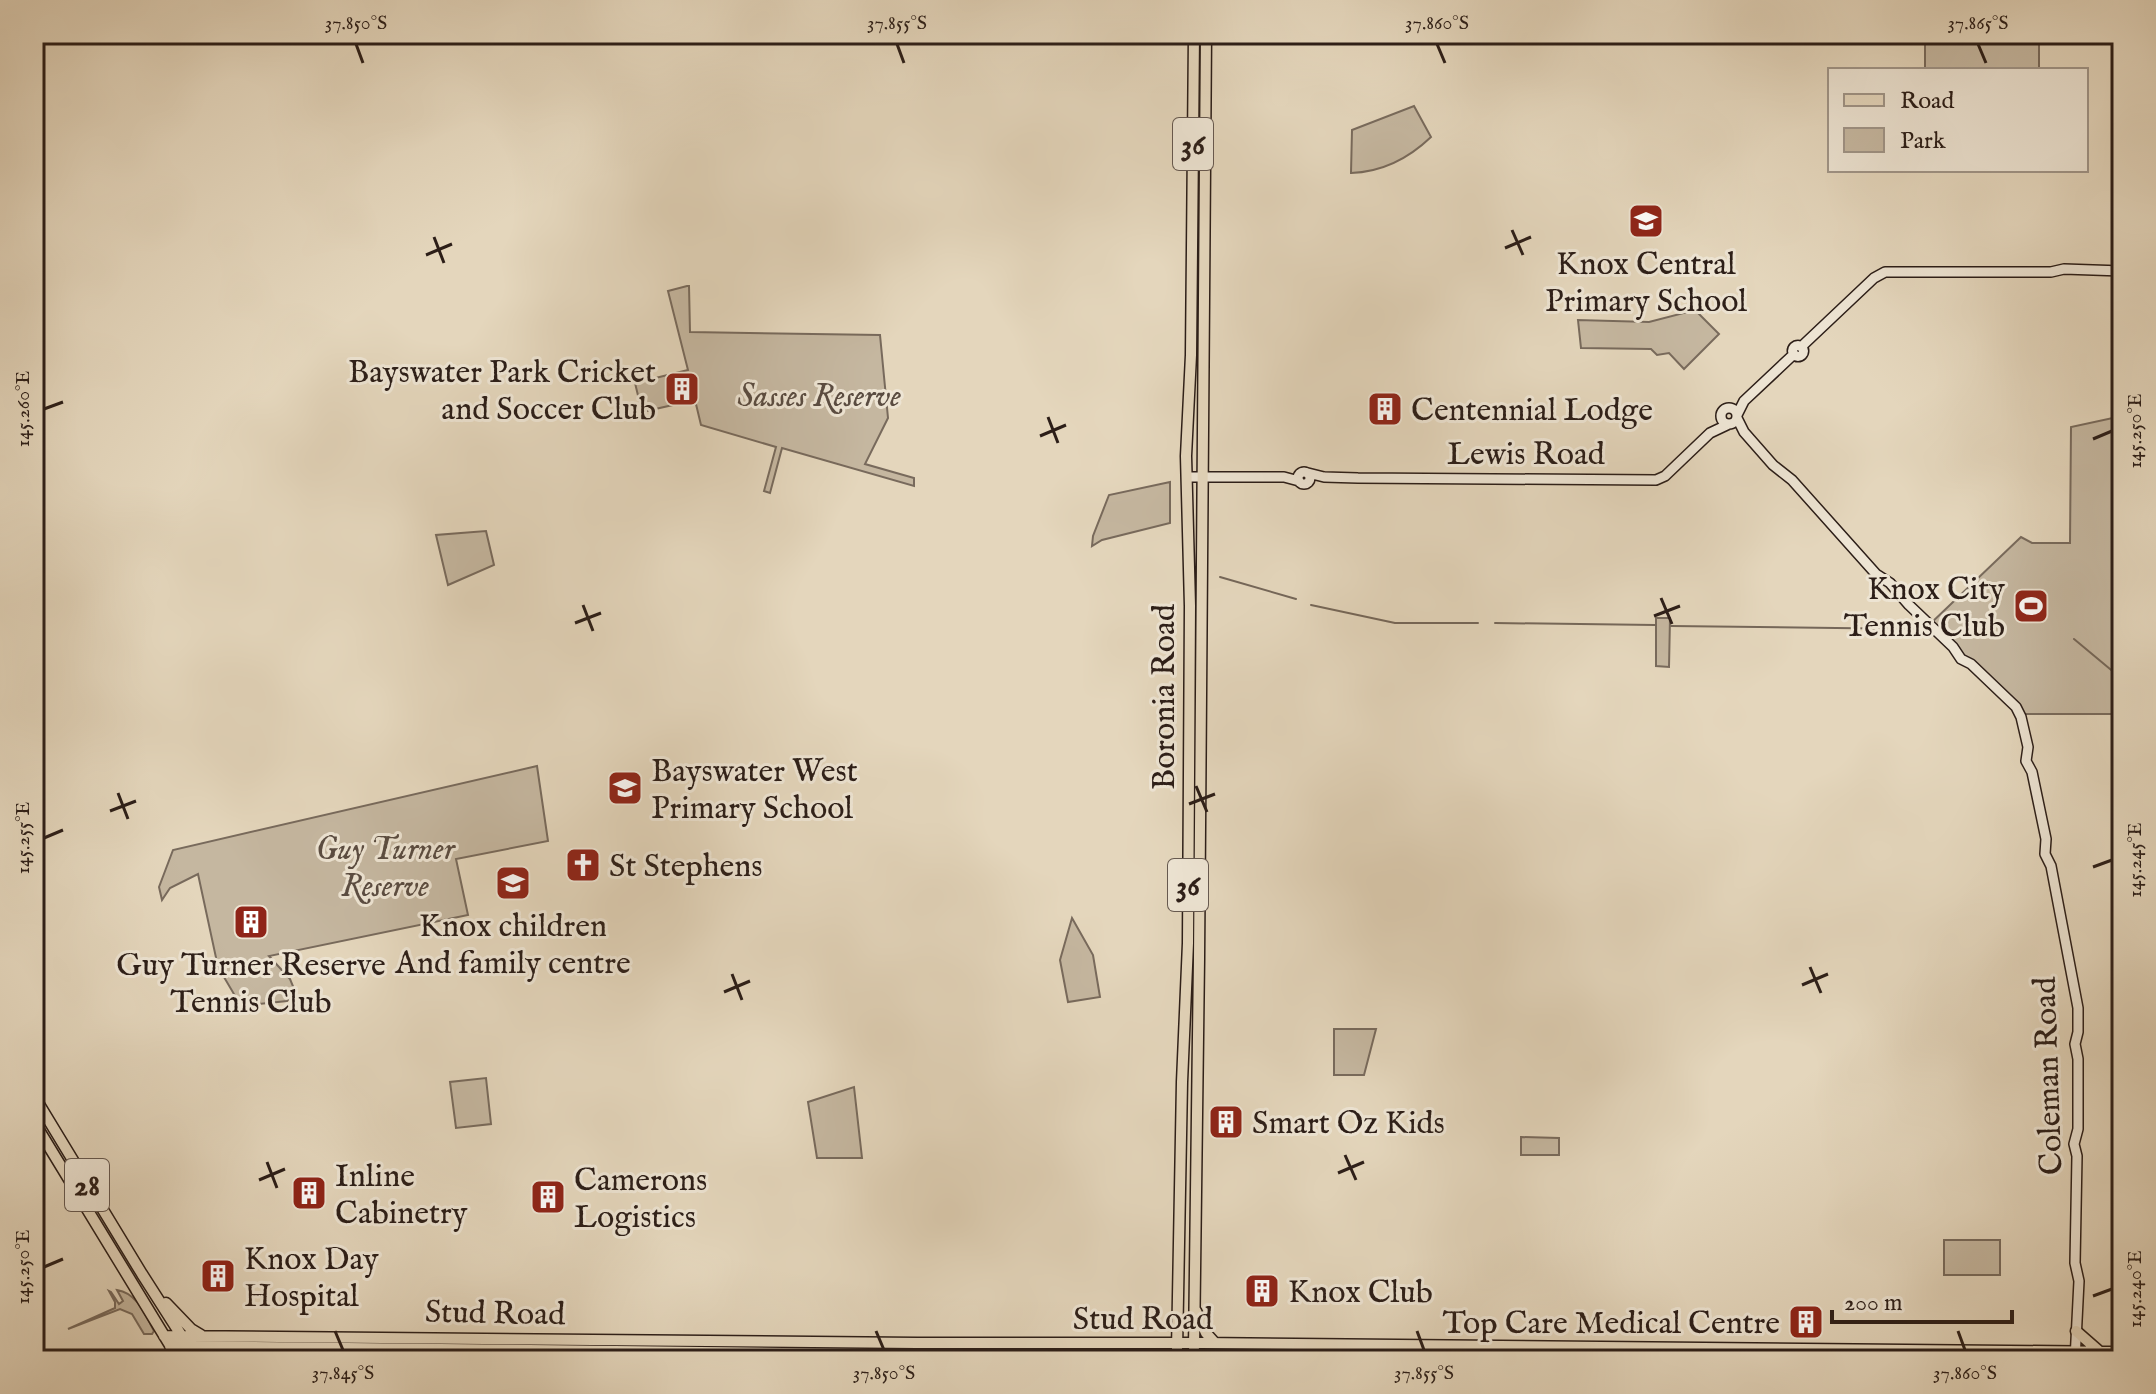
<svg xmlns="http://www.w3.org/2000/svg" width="2156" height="1394" font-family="'IM FELL English',serif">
	<rect width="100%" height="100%" fill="#e4d6bc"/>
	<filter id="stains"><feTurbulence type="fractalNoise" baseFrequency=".0025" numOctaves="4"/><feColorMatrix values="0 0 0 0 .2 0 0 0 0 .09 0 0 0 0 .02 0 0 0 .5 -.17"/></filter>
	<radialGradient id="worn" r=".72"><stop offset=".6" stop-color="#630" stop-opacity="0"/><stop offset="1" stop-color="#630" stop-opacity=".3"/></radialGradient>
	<path fill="#c5b7a0" stroke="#786a5c" stroke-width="2" d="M 1925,34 L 2039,34 L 2039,70 L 1925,70 Z
		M 1414,106 L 1431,137 C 1408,159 1383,172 1351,173 L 1352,130 Z
		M 687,286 L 689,286 L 690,332 L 880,335 L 888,418 L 865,464 L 914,478 L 914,486 L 782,448 L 770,493 L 764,491 L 776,447 L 701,425 L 695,400 L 642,412 L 635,383 L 688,370 L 668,291 Z
		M 1695,310 L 1719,334 L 1684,369 L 1669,353 L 1657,355 L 1651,349 L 1581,348 L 1578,320 L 1649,322 Z
		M 2122,416 L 2122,714 L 2020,714 L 1929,625 L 2021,537 L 2032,543 L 2070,543 L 2071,427 Z
		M 1170,482 L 1170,523 L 1102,540 L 1092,546 L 1093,536 L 1109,495 Z
		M 486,531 L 494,565 L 448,585 L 436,535 Z
		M 1656,618 L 1670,618 L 1669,667 L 1656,666 Z
		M 537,766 L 548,841 L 456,859 L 468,915 L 269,956 L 290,979 L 295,991 L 287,1001 L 241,1006 L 218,967 L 198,874 L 170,888 L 162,900 L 159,887 L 173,850 Z
		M 1072,918 L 1093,955 L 1100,997 L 1068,1002 L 1060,960 Z
		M 1334,1029 L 1376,1029 L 1364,1075 L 1334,1075 Z
		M 486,1078 L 491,1124 L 456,1128 L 450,1082 Z
		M 854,1087 L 862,1158 L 817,1158 L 808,1102 Z
		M 1521,1137 L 1559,1138 L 1559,1155 L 1521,1155 Z
		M 1944,1240 L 2000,1240 L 2000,1275 L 1944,1275 Z
		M 117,1290 C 137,1293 145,1314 154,1331 L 152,1334 L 144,1334 L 132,1314 L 120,1309 L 68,1329 L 115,1308 L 115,1302 L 109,1291 L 111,1292 L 119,1304 L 123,1301 Z"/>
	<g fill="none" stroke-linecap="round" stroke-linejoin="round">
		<path stroke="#756759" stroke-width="2" d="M 1220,577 L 1296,599
			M 1311,605 L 1395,623 L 1478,623
			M 1495,623 L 1655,625
			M 1671,626 L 1914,629
			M 2074,639 L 2122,679"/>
		<defs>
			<path id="secondary" d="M1792.5 351a5.5 5.5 0 1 1 11 0a5.5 5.5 0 1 1-11 0Z
				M 1801,347 L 1874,278 L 1885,272 L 2051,272 L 2064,269 L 2122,271
				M1721 416a8 8 0 1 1 16 0a8 8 0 1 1-16 0Z
				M 1737,415 L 1744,401 L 1794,354
				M 1737,418 L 1744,432 L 1773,465 L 1792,480 L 1876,574 L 1890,583 L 1909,605 L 1953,647 L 1961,659 L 1971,664 L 2016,707 L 2021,717 L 2028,747 L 2026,761 L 2032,772 L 2046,839 L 2045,854 L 2051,866 L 2078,1008 L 2078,1032 L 2075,1044 L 2078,1059 L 2078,1129 L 2074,1144 L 2077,1156 L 2075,1263 L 2079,1281 L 2075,1360
				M1298 478a6 6 0 1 1 12 0a6 6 0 1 1-12 0Z
				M 1308,473 L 1324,477 L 1358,478 L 1656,480 L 1665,476 L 1710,433 L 1729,424
				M 1187,477 L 1284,477 L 1299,481"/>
			<path id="primary" d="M 34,1096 L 142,1274 L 197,1360
				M 34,1122 L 179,1360
				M 166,1303 L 191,1329 L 201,1335
				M 1196,1311 L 1206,1333 L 1215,1343
				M 2076,1331 L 2100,1352
				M 164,1336 L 917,1343 L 1202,1343 L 2122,1352
				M 170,1346 L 1227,1358 L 1549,1358 L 1772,1360
				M 1194,1348 L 1199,959 L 1206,34
				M 1177,1350 L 1182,1082 L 1188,943 L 1190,606 L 1186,456 L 1191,355 L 1194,34
				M 211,1360 L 216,1355 L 228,1351"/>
		</defs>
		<use href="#secondary" stroke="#2c1e18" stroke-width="12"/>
		<use href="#primary" stroke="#2c1e18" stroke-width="13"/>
		<use href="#secondary" stroke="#ede4d3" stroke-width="9"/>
		<use href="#primary" stroke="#e4d6bc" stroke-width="10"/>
	</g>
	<path fill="none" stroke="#2c1e18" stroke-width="3" d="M 356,44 L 363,63M 897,44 L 904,63M 1437,44 L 1445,63M 1978,44 L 1986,63M 1512,230 L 1523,255M 434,237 L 444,263M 1505,248 L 1531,237M 426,255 L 452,244M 44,409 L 63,402M 1048,417 L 1058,443M 1040,436 L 1066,425M 2093,439 L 2112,431M 1661,598 L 1672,624M 583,605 L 593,631M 1654,616 L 1680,606M 575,623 L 601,613M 1196,786 L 1207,812M 118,793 L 128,819M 1189,804 L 1215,794M 110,811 L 136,801M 44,838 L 63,830M 2093,867 L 2112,860M 1810,967 L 1821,993M 732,974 L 742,1000M 1802,985 L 1828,974M 724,992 L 750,981M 1345,1155 L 1356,1180M 267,1162 L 277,1188M 1338,1173 L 1364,1162M 259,1180 L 285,1169M 44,1267 L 63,1259M 2093,1296 L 2112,1289M 335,1331 L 343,1350M 876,1331 L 884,1350M 1417,1331 L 1424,1350M 1958,1331 L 1965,1350"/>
	<defs>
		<symbol id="school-square" viewBox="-11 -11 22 22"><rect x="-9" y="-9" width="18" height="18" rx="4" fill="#8f2418" stroke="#ede4d3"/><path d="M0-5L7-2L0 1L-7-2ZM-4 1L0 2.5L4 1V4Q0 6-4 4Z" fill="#fff"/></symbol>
		<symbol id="building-square" viewBox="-11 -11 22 22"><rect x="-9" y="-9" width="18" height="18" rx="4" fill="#8f2418" stroke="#ede4d3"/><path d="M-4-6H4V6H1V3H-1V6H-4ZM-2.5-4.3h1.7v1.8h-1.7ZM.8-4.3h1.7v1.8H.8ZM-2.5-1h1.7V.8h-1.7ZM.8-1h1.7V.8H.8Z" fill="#fff"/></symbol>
		<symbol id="stadium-square" viewBox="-11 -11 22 22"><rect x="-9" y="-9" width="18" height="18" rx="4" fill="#8f2418" stroke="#ede4d3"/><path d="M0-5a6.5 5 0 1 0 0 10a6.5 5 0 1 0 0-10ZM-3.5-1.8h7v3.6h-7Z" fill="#fff"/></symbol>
		<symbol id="church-square" viewBox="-11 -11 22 22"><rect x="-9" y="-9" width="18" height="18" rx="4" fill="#8f2418" stroke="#ede4d3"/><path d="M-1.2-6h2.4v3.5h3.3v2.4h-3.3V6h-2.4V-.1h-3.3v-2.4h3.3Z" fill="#fff"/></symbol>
	</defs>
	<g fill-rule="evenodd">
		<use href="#school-square" x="1626" y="201" width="40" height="40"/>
		<use href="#building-square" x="662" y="369" width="40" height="40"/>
		<use href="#building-square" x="1365" y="389" width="40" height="40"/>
		<use href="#stadium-square" x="2011" y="586" width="40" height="40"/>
		<use href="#school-square" x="605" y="768" width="40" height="40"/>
		<use href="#church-square" x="563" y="845" width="40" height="40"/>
		<use href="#school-square" x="493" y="863" width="40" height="40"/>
		<use href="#building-square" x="231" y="902" width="40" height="40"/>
		<use href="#building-square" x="1206" y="1102" width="40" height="40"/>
		<use href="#building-square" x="289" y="1173" width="40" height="40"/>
		<use href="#building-square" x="528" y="1177" width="40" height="40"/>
		<use href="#building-square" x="198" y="1256" width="40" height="40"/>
		<use href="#building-square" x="1242" y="1271" width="40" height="40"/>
		<use href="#building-square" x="1786" y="1302" width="40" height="40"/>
	</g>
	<g text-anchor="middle" stroke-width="6" stroke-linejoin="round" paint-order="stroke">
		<g fill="#ede4d3" stroke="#665950" stroke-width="2">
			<rect x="1173" y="118" width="40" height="52" rx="6"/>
			<rect x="1168" y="859" width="40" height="52" rx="6"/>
			<rect x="65" y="1159" width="44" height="52" rx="6"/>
		</g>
		<g font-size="30" font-weight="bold" fill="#2c1e18">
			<text x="1193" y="154">36</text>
			<text x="1188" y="895">36</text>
			<text x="87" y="1195">28</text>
		</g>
		<g font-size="32" fill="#2c1e18" stroke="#ede4d3" text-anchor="start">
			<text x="1646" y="274" text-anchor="middle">Knox Central<tspan x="1646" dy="37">Primary School</tspan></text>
			<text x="656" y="382" text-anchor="end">Bayswater Park Cricket<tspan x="656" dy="37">and Soccer Club</tspan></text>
			<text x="1411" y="420">Centennial Lodge</text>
			<text x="2005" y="599" text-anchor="end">Knox City<tspan x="2005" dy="37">Tennis Club</tspan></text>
			<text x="651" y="781">Bayswater West<tspan x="651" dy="37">Primary School</tspan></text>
			<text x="609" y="876">St Stephens</text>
			<text x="513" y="936" text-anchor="middle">Knox children<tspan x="513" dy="37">And family centre</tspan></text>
			<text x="251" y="975" text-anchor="middle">Guy Turner Reserve<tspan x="251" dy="37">Tennis Club</tspan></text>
			<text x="1252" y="1133">Smart Oz Kids</text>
			<text x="335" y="1186">Inline<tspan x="335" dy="37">Cabinetry</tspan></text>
			<text x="574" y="1190">Camerons<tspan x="574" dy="37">Logistics</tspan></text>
			<text x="244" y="1269">Knox Day<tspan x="244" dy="37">Hospital</tspan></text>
			<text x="1288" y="1302">Knox Club</text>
			<text x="1780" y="1333" text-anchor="end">Top Care Medical Centre</text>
		</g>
		<g font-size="32" font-style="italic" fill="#5a4c41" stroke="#ede4d3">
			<text x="819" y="406">Sasses Reserve</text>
			<text x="385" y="859">Guy Turner<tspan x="385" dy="37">Reserve</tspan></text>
		</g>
		<g font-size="32" fill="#2c1e18" stroke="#ede4d3">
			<text x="1526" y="464">Lewis Road</text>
			<text transform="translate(1163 697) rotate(-90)" y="11">Boronia Road</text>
			<text transform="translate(2047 1076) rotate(-92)" y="11">Coleman Road</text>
			<text transform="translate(495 1312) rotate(1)" y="11">Stud Road</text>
			<text x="1143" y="1329">Stud Road</text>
		</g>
	</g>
	<rect width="2156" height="1394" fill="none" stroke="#e4d6bc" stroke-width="88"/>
	<rect x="1828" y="68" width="260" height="104" fill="#ede4d3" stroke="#a09588" stroke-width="2"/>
	<rect x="1844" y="94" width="40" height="12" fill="#e4d6bc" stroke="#a09588" stroke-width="2"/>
	<text x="1900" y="108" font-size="24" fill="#2c1e18">Road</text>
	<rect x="1844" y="128" width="40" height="24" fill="#c5b7a0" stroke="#a09588" stroke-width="2"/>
	<text x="1900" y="148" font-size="24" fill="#2c1e18">Park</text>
	<path d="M1832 1310v12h180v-12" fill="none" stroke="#2c1e18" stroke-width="4"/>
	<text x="1844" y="1310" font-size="24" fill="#2c1e18" stroke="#ede4d3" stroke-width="6" paint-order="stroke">200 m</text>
	<rect x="44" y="44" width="2068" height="1306" fill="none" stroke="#2c1e18" stroke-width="3"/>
	<g font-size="20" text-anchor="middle" fill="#2c1e18">
		<text x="356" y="29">37.850°S</text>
		<text x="897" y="29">37.855°S</text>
		<text x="1437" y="29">37.860°S</text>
		<text x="1978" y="29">37.865°S</text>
		<text transform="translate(22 409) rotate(-90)" y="7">145.260°E</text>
		<text transform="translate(2134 431) rotate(-90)" y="7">145.250°E</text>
		<text transform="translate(22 838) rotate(-90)" y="7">145.255°E</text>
		<text transform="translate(2134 860) rotate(-90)" y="7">145.245°E</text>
		<text transform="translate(22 1267) rotate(-90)" y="7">145.250°E</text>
		<text transform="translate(2134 1289) rotate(-90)" y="7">145.240°E</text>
		<text x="343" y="1379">37.845°S</text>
		<text x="884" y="1379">37.850°S</text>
		<text x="1424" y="1379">37.855°S</text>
		<text x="1965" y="1379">37.860°S</text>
	</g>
	<rect width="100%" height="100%" filter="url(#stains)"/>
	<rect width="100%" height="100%" fill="url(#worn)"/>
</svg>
